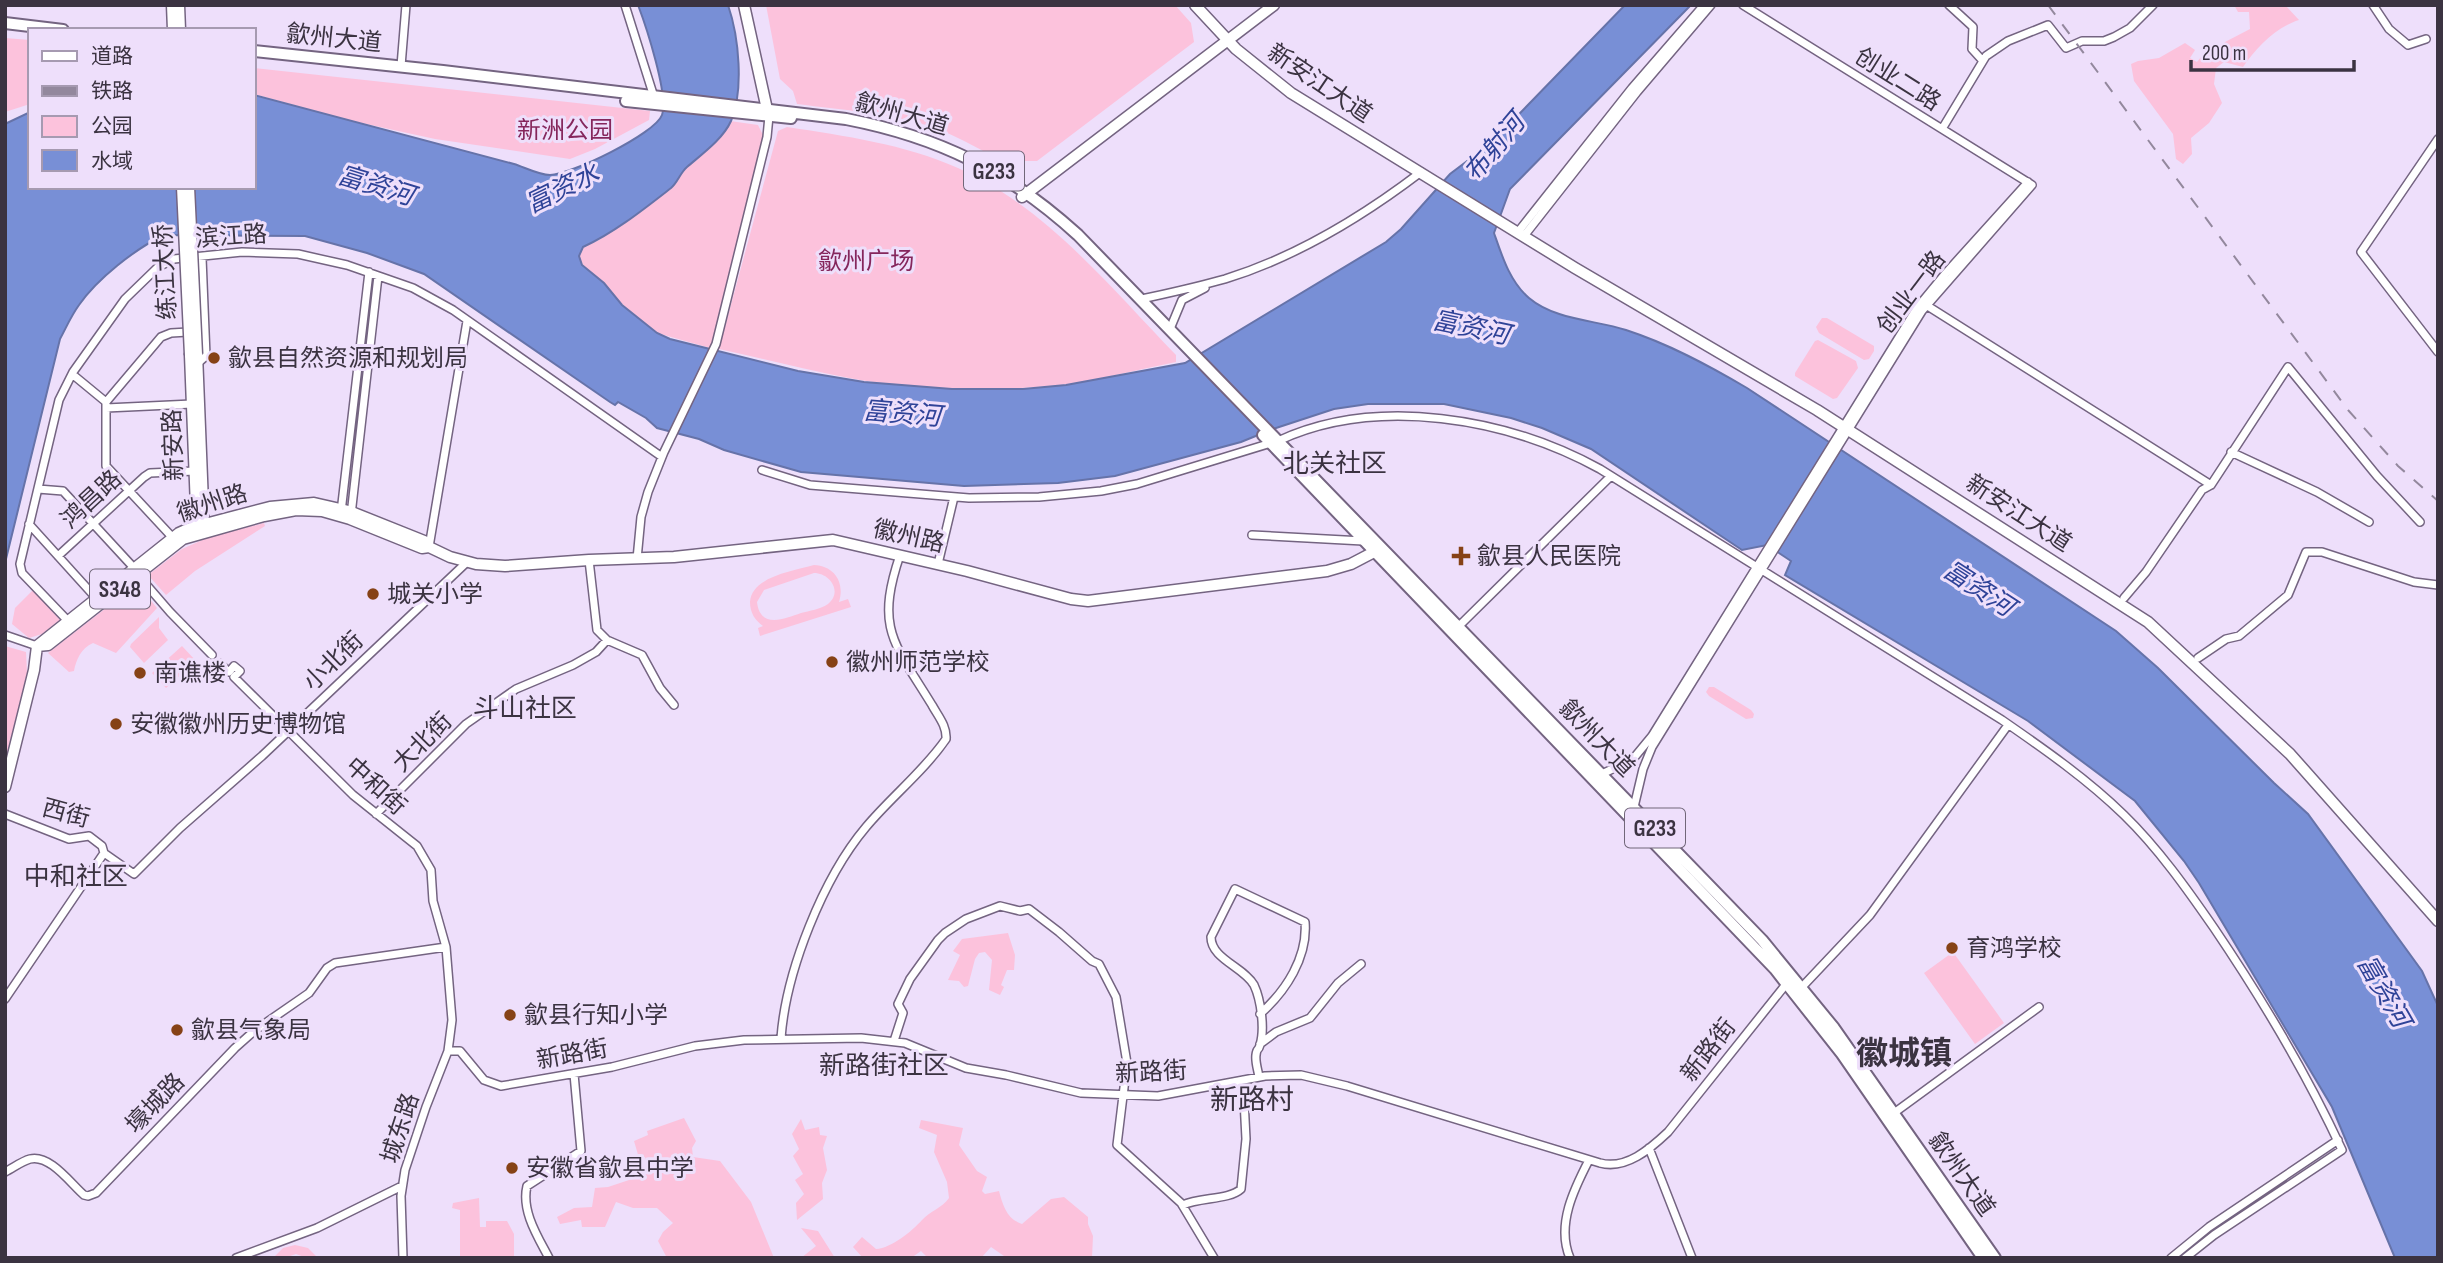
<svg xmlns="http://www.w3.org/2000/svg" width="2443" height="1263" font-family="'Sofia Sans Condensed','Noto Sans SC',sans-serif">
	<rect width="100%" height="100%" fill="#eedffb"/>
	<path fill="#fcc2dc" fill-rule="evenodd" d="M 766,5 L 1175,5 L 1191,23 L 1194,42 L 1037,161 L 1024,161 L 1012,166 C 987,154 962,138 935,128 C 891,113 843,110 797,104 L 793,91 L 780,79 Z
		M 2234,5 L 2285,5 L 2299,20 C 2276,27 2256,48 2243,67 L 2224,62 L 2216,68 L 2214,84 L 2222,103 L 2209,123 L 2191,138 L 2192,154 L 2183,164 L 2176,159 L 2173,134 L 2134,81 L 2131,64 L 2138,61 L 2159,58 L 2185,43 L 2195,50 L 2190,58 L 2197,62 L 2210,46 L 2221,50 L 2225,42 L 2250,29 L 2249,12 L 2238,12 Z
		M 5,38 L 30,40 L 30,104 L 5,112 Z
		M 254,68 L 650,111 L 649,120 L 595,149 L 570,159 L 435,139 L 348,120 L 254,94 Z
		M 730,121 L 758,125 L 763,135 L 751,193 L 714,343 L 710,348 L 657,333 L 622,304 L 604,283 L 582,265 L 579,256 L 583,247 L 599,240 L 672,187 L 687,167 L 697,160 Z
		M 787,127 C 845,136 904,144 958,168 C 1046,207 1111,288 1176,355 L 1176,362 C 1135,370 1093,382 1051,386 C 983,392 910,390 844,377 C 802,369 761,358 719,349 L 778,131 Z
		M 1822,318 L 1827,318 L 1874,346 L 1874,351 L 1869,359 L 1864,360 L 1819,333 L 1816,327 Z
		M 1818,340 L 1856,361 L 1858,368 L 1837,398 L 1833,399 L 1795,376 L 1795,373 L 1815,341 Z
		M 264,523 L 265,526 L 195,571 L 166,595 L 148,575 L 182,549 L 207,538 Z
		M 814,565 C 835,566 845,583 839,602 L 848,599 L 851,607 L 760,636 L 758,628 L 763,626 C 755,620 750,613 750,602 C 752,576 794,571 814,565 ZM 814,573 C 830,573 843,592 828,604 C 821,609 809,611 801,613 C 784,619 760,629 757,602 L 764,590 Z
		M 137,584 L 157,608 L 116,653 L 93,643 C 81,648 76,660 74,671 L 69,672 L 48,653 Z
		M 33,590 L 60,620 L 42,634 L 29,638 L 12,624 L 15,608 Z
		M 159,617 L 159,628 L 168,640 L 144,663 L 130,647 L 131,644 Z
		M 5,646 L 26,652 L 27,673 L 5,762 Z
		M 182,646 L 196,661 L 166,688 L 152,673 Z
		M 1709,687 L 1714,687 L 1751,710 L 1754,714 L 1753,718 L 1746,719 L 1709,696 L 1706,692 Z
		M 1008,933 L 1015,955 L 1014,970 L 1007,970 L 1001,985 L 1004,987 L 1000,995 L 989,990 L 992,960 L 985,952 L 979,953 L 975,959 L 968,986 L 964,987 L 959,981 L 948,980 L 960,955 L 953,951 L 962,939 Z
		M 1953,952 L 2004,1023 L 1975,1044 L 1924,973 Z
		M 684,1118 L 696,1141 L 692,1148 L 693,1157 L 720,1161 L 751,1202 L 774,1258 L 667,1258 L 658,1241 L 663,1232 L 673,1223 L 657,1208 L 633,1208 L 616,1202 L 605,1227 L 582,1227 L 581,1220 L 560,1224 L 557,1217 L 574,1208 L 592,1207 L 595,1188 L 608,1187 L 650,1173 L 645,1157 L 639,1158 L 634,1141 L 648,1135 L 647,1131 Z
		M 801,1119 L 805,1130 L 819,1127 L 820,1135 L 827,1136 L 823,1148 L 827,1170 L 822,1183 L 823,1199 L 797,1220 L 796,1203 L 804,1194 L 795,1180 L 803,1174 L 793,1156 L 799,1149 L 792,1134 Z
		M 921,1120 L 963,1128 L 959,1145 L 977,1171 L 987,1177 L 982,1191 L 985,1194 L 999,1191 C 1003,1206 1007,1219 1022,1224 L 1051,1199 L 1064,1197 L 1088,1217 L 1088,1224 L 1093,1236 L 1092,1258 L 1015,1258 L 1004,1256 L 991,1247 L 981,1258 L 928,1258 L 921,1251 L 911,1258 L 863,1258 L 853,1247 L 862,1237 L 876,1249 C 892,1248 912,1231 922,1220 C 930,1211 942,1208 949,1198 L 947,1182 L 934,1152 L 937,1135 L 919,1128 Z
		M 479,1198 L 480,1227 L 486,1227 L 486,1221 L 507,1221 L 514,1234 L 514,1258 L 460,1257 L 460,1210 L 452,1208 L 453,1203 Z
		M 801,1228 L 818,1231 L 835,1258 L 801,1258 L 816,1246 Z
		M 295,1245 L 308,1248 L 318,1258 L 307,1258 L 296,1254 L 284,1258 L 273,1258 L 283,1248 Z"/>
	<path fill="#788fd6" stroke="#6673a9" stroke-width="2" d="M 638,5 L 728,5 C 739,37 744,90 731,121 C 723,139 702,154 687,167 C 680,173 678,182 671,188 C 644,209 614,233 583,247 L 579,256 L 582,265 L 604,283 L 622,305 L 657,333 L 670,339 L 798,371 L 864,382 L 952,389 L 1023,389 L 1066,385 L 1185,363 L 1386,242 L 1401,229 L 1450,174 L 1491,143 L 1625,5 L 1691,5 L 1510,189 L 1494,233 C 1502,256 1510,282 1529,298 C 1555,320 1595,320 1626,330 C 1669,344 1708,365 1747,388 L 2116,631 L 2158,668 L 2274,783 L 2308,814 L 2422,971 L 2438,1006 L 2438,1258 L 2395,1258 L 2332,1107 L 2199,883 L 2184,861 L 2135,801 L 2028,721 L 1785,575 L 1791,561 L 1767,545 L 1742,550 L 1591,449 L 1542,428 L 1511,418 L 1444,404 L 1368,404 L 1334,409 L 1273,429 L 1241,442 L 1115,476 L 1058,483 L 964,486 L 801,472 L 724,450 L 699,439 L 657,428 L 646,418 L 618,402 L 615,405 L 610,402 L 424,274 L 367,253 L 305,236 L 164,235 C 135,249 97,279 79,305 C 71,316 66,328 60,339 L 5,563 L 5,124 L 30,112 L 30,187 L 254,187 L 254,95 L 514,164 C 524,167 539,175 550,175 C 570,175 655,134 662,115 C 669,96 646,26 638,5 Z"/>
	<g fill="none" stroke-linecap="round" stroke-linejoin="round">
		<defs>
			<path id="minor" d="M 625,5 L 654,97
				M 1949,5 L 1973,27 L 1972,49 L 1982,60
				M 2373,5 L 2389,29 L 2408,45 L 2426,39
				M 401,66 L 406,5
				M 1942,129 L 1986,56 L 2008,41 L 2048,25 L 2066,48 L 2082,41 L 2104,41 L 2114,37 L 2130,28 L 2153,5
				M 2438,139 L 2361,252 L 2438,352
				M 1518,232 L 1632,88 L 1704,5
				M 1524,236 L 1637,92 L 1711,5
				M 1142,299 C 1169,293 1197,287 1225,279 C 1296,257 1362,217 1421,172
				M 1926,305 L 2211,485
				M 1170,329 L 1182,300 L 1205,288
				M 197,364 L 206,356 L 202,258
				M 72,374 L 106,402
				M 106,402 L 106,466 L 173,538
				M 106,402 L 161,337 L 171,333 L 205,331
				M 106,408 L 192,404
				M 1278,441 C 1377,395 1507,418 1600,469 L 2002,720 C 2044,749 2087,779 2124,815 C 2158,848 2187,889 2214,928 C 2262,999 2306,1072 2342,1150 L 2214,1235 L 2185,1258
				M 2231,452 L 2317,492 L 2369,522
				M 762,470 L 810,485 L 969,498 L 1039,497 L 1101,491 L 1137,484 L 1271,443
				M 38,489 L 63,491 L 134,568
				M 341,512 L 369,272
				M 351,515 L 378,276
				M 29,524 L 96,598
				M 1252,535 L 1363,541
				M 429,547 L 467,321
				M 58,556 L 144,477 L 150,473 L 195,471
				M 637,559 L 641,517 L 648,492 L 664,452 L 716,344 L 767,137 L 769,116
				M 589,560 L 597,630 L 607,640 L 642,655 L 660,688 L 674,705
				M 938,564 L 954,497
				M 138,575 L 170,612 L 212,655
				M 2124,598 L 2146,572 L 2202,490 L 2211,485 L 2288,367 L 2377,476 L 2420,522
				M 68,621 L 22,573 L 20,564 L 59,400 L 73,372 L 125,299 L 158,267 L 174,259 L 242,252 L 298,254 L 347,265 L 413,288 L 453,310 L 662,457
				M 1459,626 L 1611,476
				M 5,635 L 37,646
				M 2198,658 L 2226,639 L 2239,636 L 2288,595 L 2306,552 L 2322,552 L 2414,582 L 2438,585
				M 219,663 L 229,672 L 234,666 L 240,671 L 234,677 L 353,795 L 417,846 L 431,870 L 433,901 L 446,947 L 452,1020 L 448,1051 L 426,1107 L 405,1170 L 401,1196 L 403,1258
				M 1602,774 L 1633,759 L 1652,736 L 1917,308 L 1945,274 L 2028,182
				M 1634,807 L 1643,769 L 1652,747 L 1922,311 L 2032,185 L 1743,5
				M 5,814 L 69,839 L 89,836 L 102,846 L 104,853 L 134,874 L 180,828 L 262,756 L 467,562
				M 376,814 L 466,724 L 516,689 L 573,665 L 596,652 L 607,640
				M 1802,987 L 1870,915 L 2008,725
				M 5,999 L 104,853
				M 781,1038 C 786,971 823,878 866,827 C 891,797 924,771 946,739 C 947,726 938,716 932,705 C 894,643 875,629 900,555
				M 894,1041 L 903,1013 L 898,1004 L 910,979 L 938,940 L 945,933 L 966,919 L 1000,906 L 1020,911 L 1029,909 L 1059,932 L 1092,961 L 1099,964 L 1116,997 L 1127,1063 L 1117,1145 L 1181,1203 L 1214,1258
				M 1260,1044 L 1276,1032 L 1310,1018 L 1338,983 L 1361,964
				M 448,1051 L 460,1051 L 484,1080 L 501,1086 L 612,1067 L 695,1046 L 744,1040 L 861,1038 L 905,1043 L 966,1068 L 1006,1075 L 1081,1093 L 1158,1096 L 1265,1076 L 1301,1075 L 1347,1086 L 1600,1163 C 1626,1170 1650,1149 1668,1132 L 1787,983
				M 1259,1077 C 1258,1070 1255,1062 1256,1055 C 1257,1047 1258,1052 1260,1045 C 1265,1029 1261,1000 1254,985 C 1244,967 1211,959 1211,937 L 1235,889 L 1305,922 C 1308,957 1286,991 1260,1014
				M 1894,1113 L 2039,1007
				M 1649,1148 L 1692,1258
				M 5,1172 C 13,1168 22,1161 30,1159 C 50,1154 71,1184 84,1195 L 88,1196 L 96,1193 L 235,1048 L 254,1031 L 309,993 L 327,968 L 335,963 L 446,947
				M 1183,1205 C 1200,1197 1229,1200 1241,1189 L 1246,1139 L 1243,1080
				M 236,1258 L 317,1228 L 402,1186
				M 549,1258 C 538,1237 521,1211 527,1186 L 581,1151 L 574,1074
				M 1570,1258 C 1556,1225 1574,1189 1589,1160
				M 2171,1258 L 2209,1227 L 2338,1140"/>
			<path id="major" d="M 172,5 L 173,30
				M 179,5 L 180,30
				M 744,5 L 768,114
				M 1195,5 L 1236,49 L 1291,93 L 1575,268 L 1817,410 L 2148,622 L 2290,754 L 2438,921
				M 1022,197 L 1274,5
				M 197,354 L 204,528
				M 190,355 L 197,533
				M 37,646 L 48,645 L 183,539 L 264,516 L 296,510 L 322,511 L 350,519 L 422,548 L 429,547
				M 5,787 L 34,670 L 37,646 L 179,533 L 190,528 L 270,507 L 314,503 L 349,511 L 424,541 L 429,547 L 450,557 L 476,564 L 505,566 L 589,560 L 674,557 L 833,540 L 967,571 L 1071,599 L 1088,601 L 1327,571 L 1351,564 L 1374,552"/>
			<path id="highway" d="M 5,23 L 63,30
				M 254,51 L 443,71 L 846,119 C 939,137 1008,171 1078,235 L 1762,940 L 1834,1028 L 1995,1258
				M 626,101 L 791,118
				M 1263,435 L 1775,969 L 1842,1054 L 1983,1258"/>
		</defs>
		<use href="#minor" stroke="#746481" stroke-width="10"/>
		<use href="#major" stroke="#746481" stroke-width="13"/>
		<use href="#highway" stroke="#746481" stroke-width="14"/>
		<use href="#minor" stroke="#fff" stroke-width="7"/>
		<use href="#major" stroke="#fff" stroke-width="10"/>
		<use href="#highway" stroke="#fff" stroke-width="10"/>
		<path stroke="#93889d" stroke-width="2" stroke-dasharray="12 12" stroke-linecap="butt" d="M 2048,5 L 2348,410 L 2398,466 L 2438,501"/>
		<defs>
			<path id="major-bridge" d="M 182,187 L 190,355
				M 189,187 L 197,354"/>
		</defs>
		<use href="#major-bridge" stroke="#746481" stroke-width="13" stroke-linecap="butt"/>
		<use href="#major-bridge" stroke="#fff" stroke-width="10"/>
	</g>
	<g fill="#864216" stroke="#eedffb" stroke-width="2.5">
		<circle cx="214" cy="358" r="7"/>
		<path d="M1457.5 545.5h7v7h7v7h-7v7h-7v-7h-7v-7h7z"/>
		<circle cx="373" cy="594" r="7"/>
		<circle cx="832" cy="662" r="7"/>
		<circle cx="140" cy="673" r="7"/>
		<circle cx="116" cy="724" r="7"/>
		<circle cx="1952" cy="948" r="7"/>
		<circle cx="510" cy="1015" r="7"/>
		<circle cx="177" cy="1030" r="7"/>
		<circle cx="512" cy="1168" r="7"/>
	</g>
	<g text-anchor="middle" stroke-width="6" stroke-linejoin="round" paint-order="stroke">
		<g fill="#eedffb" stroke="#716779" stroke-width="2">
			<rect x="964" y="151.5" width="60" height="39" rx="5"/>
			<rect x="90" y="569.5" width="60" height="39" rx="5"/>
			<rect x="1625" y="808.5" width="60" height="39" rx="5"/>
		</g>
		<g font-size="23" font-weight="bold" fill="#3b3341">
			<text x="994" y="179">G233</text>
			<text x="120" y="597">S348</text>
			<text x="1655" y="836">G233</text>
		</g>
		<g font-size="24" fill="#3b3341" stroke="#eedffb">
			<text transform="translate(334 38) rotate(6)" y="8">歙州大道</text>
			<text transform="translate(1898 79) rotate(32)" y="8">创业二路</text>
			<text transform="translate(1320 83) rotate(34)" y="8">新安江大道</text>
			<text transform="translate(902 114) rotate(16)" y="8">歙州大道</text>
			<text transform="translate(231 236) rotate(-4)" y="8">滨江路</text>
			<text transform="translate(165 272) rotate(-93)" y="8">练江大桥</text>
			<text transform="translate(1911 292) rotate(-53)" y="8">创业一路</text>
			<text transform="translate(173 445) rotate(-92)" y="8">新安路</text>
			<text transform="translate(91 499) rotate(-43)" y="8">鸿昌路</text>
			<text transform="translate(212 503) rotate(-18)" y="8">徽州路</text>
			<text transform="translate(2019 513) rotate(33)" y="8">新安江大道</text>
			<text transform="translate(909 536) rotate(13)" y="8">徽州路</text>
			<text transform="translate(333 661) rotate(-44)" y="8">小北街</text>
			<text transform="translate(1597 738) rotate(46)" y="8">歙州大道</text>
			<text transform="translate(422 742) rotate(-45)" y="8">大北街</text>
			<text transform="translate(376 786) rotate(42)" y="8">中和街</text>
			<text transform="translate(66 813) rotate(15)" y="8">西街</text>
			<text transform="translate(1708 1050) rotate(-52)" y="8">新路街</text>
			<text transform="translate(572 1054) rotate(-10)" y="8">新路街</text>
			<text transform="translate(1151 1072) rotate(-3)" y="8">新路街</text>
			<text transform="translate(155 1103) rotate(-46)" y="8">壕城路</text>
			<text transform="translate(400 1128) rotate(-72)" y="8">城东路</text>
			<text transform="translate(1962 1174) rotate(55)" y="8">歙州大道</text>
		</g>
		<g font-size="24" fill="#85265c" stroke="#eedffb">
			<text x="565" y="138">新洲公园</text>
			<text x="866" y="269">歙州广场</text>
		</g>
		<g font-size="24" fill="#3b3341" stroke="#eedffb" text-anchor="start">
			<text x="228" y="366">歙县自然资源和规划局</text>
			<text x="1477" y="564">歙县人民医院</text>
			<text x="387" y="602">城关小学</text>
			<text x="846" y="670">徽州师范学校</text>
			<text x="154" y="681">南谯楼</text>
			<text x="130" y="732">安徽徽州历史博物馆</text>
			<text x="1966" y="956">育鸿学校</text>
			<text x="524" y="1023">歙县行知小学</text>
			<text x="191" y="1038">歙县气象局</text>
			<text x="526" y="1176">安徽省歙县中学</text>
		</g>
		<g font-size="26" font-style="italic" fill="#2f4398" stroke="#eedffb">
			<text transform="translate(1494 147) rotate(-50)" y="9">布射河</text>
			<text transform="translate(376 185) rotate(17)" y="9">富资河</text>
			<text transform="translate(562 188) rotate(-26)" y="9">富资水</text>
			<text transform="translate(1471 327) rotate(12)" y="9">富资河</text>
			<text transform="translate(902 413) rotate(5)" y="9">富资河</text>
			<text transform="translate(1979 588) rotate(33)" y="9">富资河</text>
			<text transform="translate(2384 991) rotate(60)" y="9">富资河</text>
		</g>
		<g font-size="26" fill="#3b3341" stroke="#eedffb">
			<text x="1335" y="472">北关社区</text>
			<text x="525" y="717">斗山社区</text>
			<text x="76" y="885">中和社区</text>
			<text x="884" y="1074">新路街社区</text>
		</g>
		<g font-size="28" fill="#3b3341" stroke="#eedffb">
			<text x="1252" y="1109">新路村</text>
		</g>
		<g font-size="32" font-weight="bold" fill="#3b3341" stroke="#eedffb">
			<text x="1904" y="1064">徽城镇</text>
		</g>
	</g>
	<rect width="2443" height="1263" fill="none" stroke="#3b3341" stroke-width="14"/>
	<rect x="28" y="28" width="228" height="161" fill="#eedffb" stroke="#a69ab1" stroke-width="2"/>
	<rect x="42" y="51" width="35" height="10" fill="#ffffff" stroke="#a69ab1" stroke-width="2"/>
	<text x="91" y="63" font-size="21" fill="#3b3341">道路</text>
	<rect x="42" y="86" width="35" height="10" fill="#93889d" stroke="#a69ab1" stroke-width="2"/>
	<text x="91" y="98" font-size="21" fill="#3b3341">铁路</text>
	<rect x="42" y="116" width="35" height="21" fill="#fcc2dc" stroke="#a69ab1" stroke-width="2"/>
	<text x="91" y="133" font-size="21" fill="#3b3341">公园</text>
	<rect x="42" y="150" width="35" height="21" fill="#788fd6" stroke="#a69ab1" stroke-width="2"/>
	<text x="91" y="168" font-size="21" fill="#3b3341">水域</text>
	<path d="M2191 60v10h163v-10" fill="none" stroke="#3b3341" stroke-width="3.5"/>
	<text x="2202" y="60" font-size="21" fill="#3b3341" stroke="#eedffb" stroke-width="5" paint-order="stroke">200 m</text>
</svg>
